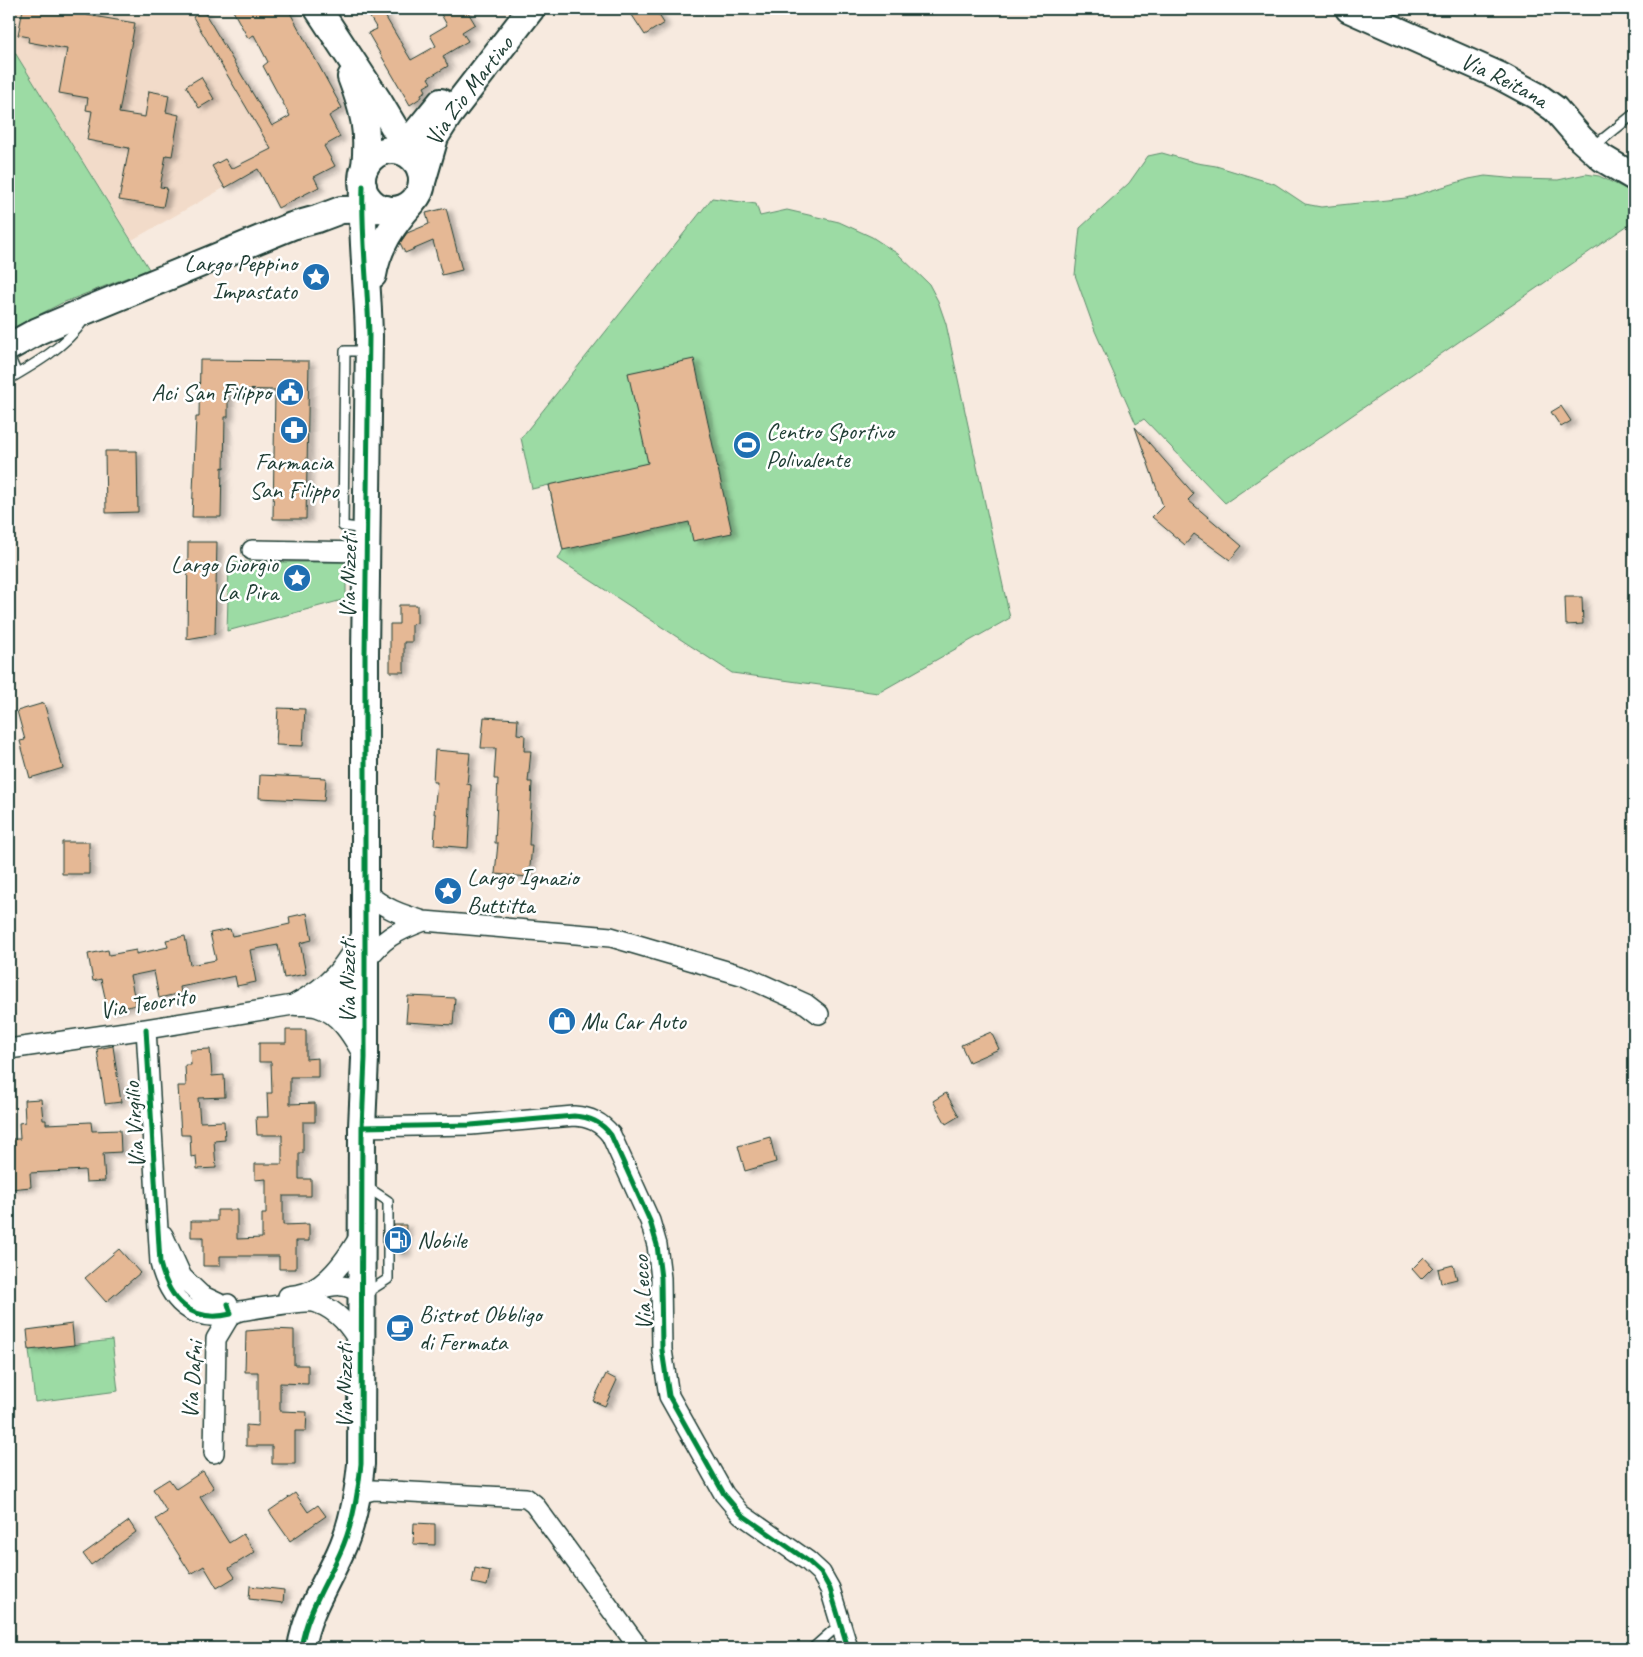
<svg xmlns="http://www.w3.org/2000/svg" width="1643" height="1657" font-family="Caveat,sans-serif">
	<defs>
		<filter id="shadow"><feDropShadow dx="5.5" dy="3" stdDeviation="2.5" flood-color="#0004"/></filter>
	</defs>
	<rect width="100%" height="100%" fill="#f7eadf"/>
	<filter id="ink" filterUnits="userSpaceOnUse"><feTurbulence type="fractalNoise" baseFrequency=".02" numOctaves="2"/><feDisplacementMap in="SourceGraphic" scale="10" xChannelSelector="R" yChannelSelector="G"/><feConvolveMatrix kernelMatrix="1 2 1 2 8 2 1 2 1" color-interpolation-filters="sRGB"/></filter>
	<g filter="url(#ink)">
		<path fill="#f2dbc9" d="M 9,9 L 206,9 L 193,17 L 271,149 L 240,164 L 245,176 L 132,240 L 9,43 Z"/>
		<path fill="#9cdba4" stroke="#5e8c6c" d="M 9,43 L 149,269 L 62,303 L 9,330 Z
			M 1162,153 L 1197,163 L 1216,166 L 1275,184 L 1305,204 L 1321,207 L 1406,198 L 1469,179 L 1485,176 L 1518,179 L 1558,180 L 1586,174 L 1599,176 L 1634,193 L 1634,221 L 1225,503 L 1144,419 L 1136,424 L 1095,331 L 1075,275 L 1080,228 L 1129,183 L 1148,156 Z
			M 712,198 L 756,204 L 760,216 L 787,210 L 839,222 L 872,237 L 898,254 L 929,284 L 938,301 L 946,324 L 1010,618 L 878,693 L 732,673 L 558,559 L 563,550 L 549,485 L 532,489 L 521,438 Z
			M 229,562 L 346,562 L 346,599 L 227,631 Z
			M 112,1340 L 118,1391 L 35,1402 L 29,1350 Z"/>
		<path fill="#e5b895" stroke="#1f3d34" filter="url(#shadow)" d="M 23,9 L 88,9 L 87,15 L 135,23 L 119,113 L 145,117 L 149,91 L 169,95 L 166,112 L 179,115 L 172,156 L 166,155 L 160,187 L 167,188 L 163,207 L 119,200 L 129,148 L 87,140 L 92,111 L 86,110 L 88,98 L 59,93 L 67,49 L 28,42 L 29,37 L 18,35 Z
			M 232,9 L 288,9 L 342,108 L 329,116 L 340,137 L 324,146 L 335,166 L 314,177 L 319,187 L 278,208 L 258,169 L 225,188 L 212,166 L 225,159 L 231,169 L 271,149 L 193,17 L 203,10 L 272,126 L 290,116 L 263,66 L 268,62 L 254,35 L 248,38 Z
			M 365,9 L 381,9 L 411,60 L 436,46 L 430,35 L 447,25 L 438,9 L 466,9 L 475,24 L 462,32 L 468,41 L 443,56 L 448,66 L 428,78 L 431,83 L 424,87 L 426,91 L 421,94 L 422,97 L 410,105 L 368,33 L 377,29 Z
			M 628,9 L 655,9 L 664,23 L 645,35 Z
			M 201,77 L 214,99 L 199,108 L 186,86 Z
			M 446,208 L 462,270 L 442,275 L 433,241 L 405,253 L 400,243 L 407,233 L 429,224 L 426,213 Z
			M 694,359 L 732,533 L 693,541 L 689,522 L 563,550 L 549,485 L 648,463 L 628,373 Z
			M 200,360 L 309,361 L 306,519 L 273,519 L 275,390 L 228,389 L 228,417 L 225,417 L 224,468 L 222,467 L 221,517 L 192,517 L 196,417 L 199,417 Z
			M 1561,406 L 1571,421 L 1561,427 L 1551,412 Z
			M 1135,427 L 1194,494 L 1188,500 L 1242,546 L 1230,560 L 1194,534 L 1185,545 L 1152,517 L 1163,506 Z
			M 105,451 L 137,451 L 138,512 L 106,513 Z
			M 188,542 L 217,542 L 215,634 L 187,639 Z
			M 1565,597 L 1582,597 L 1583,624 L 1566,625 Z
			M 399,605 L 417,605 L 417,623 L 412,624 L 412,642 L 404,642 L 404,672 L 390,672 L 390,624 L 399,624 Z
			M 44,703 L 63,768 L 30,778 L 20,741 L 25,740 L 17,711 Z
			M 278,708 L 305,709 L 303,746 L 276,745 Z
			M 484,717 L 518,719 L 517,734 L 525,735 L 524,751 L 531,751 L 528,782 L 532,782 L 529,845 L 532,845 L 529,877 L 495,874 L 498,843 L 495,843 L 498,779 L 494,779 L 496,748 L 481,748 Z
			M 435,750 L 470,753 L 467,784 L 471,785 L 468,848 L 434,845 L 436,814 L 434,814 L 437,782 L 433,782 Z
			M 260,775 L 326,778 L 324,801 L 259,798 Z
			M 62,842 L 89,842 L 89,874 L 62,874 Z
			M 307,913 L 312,940 L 300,943 L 306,974 L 284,978 L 278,945 L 250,950 L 256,982 L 237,986 L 235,976 L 180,987 L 181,993 L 159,998 L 154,971 L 130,976 L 136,1005 L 108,1011 L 101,979 L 93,981 L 88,954 L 108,950 L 109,955 L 136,950 L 136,954 L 168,947 L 166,940 L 185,936 L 190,965 L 216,960 L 210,933 L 230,929 L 232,936 L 258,931 L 290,924 L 289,917 Z
			M 408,996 L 455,998 L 453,1025 L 406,1022 Z
			M 286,1030 L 306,1030 L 306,1059 L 318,1058 L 318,1077 L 290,1077 L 290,1104 L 315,1103 L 315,1122 L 303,1122 L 303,1153 L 299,1153 L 299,1179 L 311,1179 L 311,1196 L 283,1196 L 283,1225 L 309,1224 L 309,1241 L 296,1241 L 296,1269 L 279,1269 L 279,1256 L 220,1256 L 220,1266 L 203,1266 L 203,1237 L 191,1237 L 191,1221 L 217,1221 L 217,1210 L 237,1210 L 237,1239 L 262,1238 L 262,1214 L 266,1214 L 266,1179 L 255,1180 L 255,1164 L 282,1164 L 282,1135 L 257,1135 L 256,1117 L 268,1117 L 267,1093 L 272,1093 L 271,1062 L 259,1062 L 259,1043 L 286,1043 Z
			M 991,1032 L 999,1049 L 969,1062 L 961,1045 Z
			M 113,1046 L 121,1102 L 105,1104 L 97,1049 Z
			M 210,1049 L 212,1076 L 224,1075 L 225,1097 L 198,1098 L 200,1122 L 224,1121 L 225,1140 L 214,1141 L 216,1168 L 197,1169 L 196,1156 L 191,1157 L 190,1135 L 181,1135 L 178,1086 L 186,1086 L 185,1065 L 191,1065 L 190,1050 Z
			M 946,1093 L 959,1116 L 946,1124 L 933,1101 Z
			M 41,1099 L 43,1120 L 46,1120 L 46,1124 L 91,1122 L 92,1131 L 120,1130 L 121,1152 L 103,1153 L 105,1181 L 86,1182 L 85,1170 L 30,1173 L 31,1187 L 10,1189 L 9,1139 L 20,1139 L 19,1123 L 25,1122 L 24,1100 Z
			M 770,1137 L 776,1162 L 745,1171 L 738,1146 Z
			M 394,1225 L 406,1225 L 405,1253 L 394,1253 Z
			M 119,1249 L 140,1273 L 106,1302 L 85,1278 Z
			M 1424,1257 L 1433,1267 L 1421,1279 L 1412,1269 Z
			M 1453,1265 L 1457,1279 L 1441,1283 L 1438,1269 Z
			M 72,1324 L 74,1345 L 29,1350 L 27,1330 Z
			M 272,1329 L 294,1330 L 294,1365 L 308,1365 L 308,1384 L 280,1383 L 280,1411 L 307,1412 L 306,1431 L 295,1431 L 295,1464 L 272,1464 L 272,1446 L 246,1446 L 246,1425 L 258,1426 L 258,1372 L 245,1372 L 246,1331 Z
			M 606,1374 L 617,1380 L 605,1406 L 593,1401 Z
			M 203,1471 L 214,1488 L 200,1497 L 229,1543 L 243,1534 L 255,1552 L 229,1568 L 235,1577 L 217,1588 L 204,1566 L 191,1574 L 156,1519 L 167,1512 L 153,1489 L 169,1479 L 176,1489 Z
			M 295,1493 L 308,1512 L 318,1505 L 326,1516 L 290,1541 L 269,1511 Z
			M 129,1521 L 136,1532 L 91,1565 L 83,1554 Z
			M 414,1523 L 435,1524 L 435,1545 L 413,1544 Z
			M 475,1568 L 490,1571 L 487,1586 L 472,1583 Z
			M 250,1586 L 284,1590 L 283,1603 L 249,1599 Z"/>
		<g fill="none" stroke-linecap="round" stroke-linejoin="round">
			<defs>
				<path id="lane" d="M 1593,147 L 1634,114
					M 9,356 L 17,374
					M 9,379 C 35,364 66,346 83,321
					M 365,529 L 343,526 L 345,351 L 366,351
					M 366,1293 L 388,1279 L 388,1201 L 367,1187
					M 813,1648 L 840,1624"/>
				<path id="street" d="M 252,550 L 366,552
					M 365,892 C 385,909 400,914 424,921 L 611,937 L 744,976 L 806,1004 L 819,1014
					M 364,963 C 384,938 394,932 424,921
					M 315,993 L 348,988 L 365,994
					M 293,1005 C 333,984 343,968 365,930
					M 317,1007 L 345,1005 L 365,994
					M 146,1029 L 160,1263 C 169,1299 191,1324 231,1314 L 228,1304
					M 9,1049 L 146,1029 L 293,1005 C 300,1006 310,1005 317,1007 C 341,1014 353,1038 365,1058
					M 362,1127 L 471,1125 L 574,1116 C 590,1117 601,1122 611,1135 L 650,1221 L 657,1245 L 661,1278 L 662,1350 L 669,1396 L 724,1494 L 741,1514 L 808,1561 L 821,1573 L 830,1589 L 848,1648
					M 163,1235 L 182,1277 L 201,1295 L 218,1303
					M 312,1291 C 330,1286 347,1280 362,1296
					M 288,1296 C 293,1295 298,1295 304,1293 C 328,1286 349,1255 361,1234
					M 214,1453 L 216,1339 L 231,1314 L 240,1311 C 254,1309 308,1299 317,1303 C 339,1311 350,1327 361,1345
					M 358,1494 L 373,1490 L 526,1498 L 534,1504 L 639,1648"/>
				<g id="secondary">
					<path d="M 318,9 L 379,102 L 412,157"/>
					<path id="s1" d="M 1349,9 L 1500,76 L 1537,96 L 1555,109 L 1581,139 L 1602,158 L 1634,177"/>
					<path d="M 351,77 C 364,111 369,131 365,167"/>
					<circle cx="392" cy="180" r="30"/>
					<path d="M 394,150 L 414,135 L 441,102"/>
					<path id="s2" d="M 422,182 L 435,137 L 449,115 L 531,9"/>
					<path d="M 373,275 C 378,246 393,224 412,203"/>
					<path d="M 9,347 L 38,331 L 85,311 L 292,226 L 317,219 L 341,210 L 386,209"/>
					<path d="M 301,1648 C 306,1614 326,1584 340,1553 C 353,1525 358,1495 361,1464 L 362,1127 L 365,1058 L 365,655 L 369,336 C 368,286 361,236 363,186"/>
				</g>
			</defs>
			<use href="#lane" stroke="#1f3d34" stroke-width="12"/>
			<use href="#street" stroke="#1f3d34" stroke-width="22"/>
			<use href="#secondary" stroke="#1f3d34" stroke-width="30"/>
			<use href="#lane" stroke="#fff" stroke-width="9"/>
			<use href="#street" stroke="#fff" stroke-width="19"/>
			<use href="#secondary" stroke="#fff" stroke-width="26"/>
			<defs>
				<path id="cycleway" d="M 146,1029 L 160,1263 C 169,1299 191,1324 231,1314 L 228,1304
					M 362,1127 L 471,1125 L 574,1116 C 590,1117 601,1122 611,1135 L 650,1221 L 657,1245 L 661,1278 L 662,1350 L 669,1396 L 724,1494 L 741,1514 L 808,1561 L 821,1573 L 830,1589 L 848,1648
					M 301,1648 C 306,1614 326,1584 340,1553 C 353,1525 358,1495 361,1464 L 362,1127 L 365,1058 L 365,655 L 369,336 C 368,286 361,236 363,186"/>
			</defs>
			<use href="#cycleway" stroke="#fff" stroke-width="8"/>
			<use href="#cycleway" stroke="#00873e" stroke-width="5"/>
		</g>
	</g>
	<defs>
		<symbol id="sight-disc" viewBox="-11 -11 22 22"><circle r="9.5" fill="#1f6fb2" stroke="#fff"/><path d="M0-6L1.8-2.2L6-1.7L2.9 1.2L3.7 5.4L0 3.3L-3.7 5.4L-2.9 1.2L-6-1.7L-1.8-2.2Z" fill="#fff"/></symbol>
		<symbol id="civic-disc" viewBox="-11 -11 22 22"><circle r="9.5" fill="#1f6fb2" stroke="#fff"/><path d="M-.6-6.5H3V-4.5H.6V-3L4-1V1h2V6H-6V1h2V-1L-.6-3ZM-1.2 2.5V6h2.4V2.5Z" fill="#fff"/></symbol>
		<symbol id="pharmacy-disc" viewBox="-11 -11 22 22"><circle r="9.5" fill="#1f6fb2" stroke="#fff"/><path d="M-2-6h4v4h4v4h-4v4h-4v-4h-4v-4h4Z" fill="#fff"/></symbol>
		<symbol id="stadium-disc" viewBox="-11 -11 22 22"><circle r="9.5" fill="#1f6fb2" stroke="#fff"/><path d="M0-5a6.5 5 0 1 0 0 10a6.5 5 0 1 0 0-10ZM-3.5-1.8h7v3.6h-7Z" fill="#fff"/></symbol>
		<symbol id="shop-disc" viewBox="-11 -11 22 22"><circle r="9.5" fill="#1f6fb2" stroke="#fff"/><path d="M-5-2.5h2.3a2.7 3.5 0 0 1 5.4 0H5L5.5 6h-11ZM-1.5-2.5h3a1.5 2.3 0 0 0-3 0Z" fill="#fff"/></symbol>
		<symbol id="fuel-disc" viewBox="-11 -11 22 22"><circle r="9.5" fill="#1f6fb2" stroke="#fff"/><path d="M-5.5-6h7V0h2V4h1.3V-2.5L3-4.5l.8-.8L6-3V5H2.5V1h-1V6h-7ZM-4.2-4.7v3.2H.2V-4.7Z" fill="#fff"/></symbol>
		<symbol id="cafe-disc" viewBox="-11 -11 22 22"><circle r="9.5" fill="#1f6fb2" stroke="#fff"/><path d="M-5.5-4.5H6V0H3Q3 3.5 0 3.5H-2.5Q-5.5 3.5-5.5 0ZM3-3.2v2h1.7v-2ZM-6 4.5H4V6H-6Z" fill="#fff"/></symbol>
	</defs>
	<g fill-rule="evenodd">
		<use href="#sight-disc" x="300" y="261" width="32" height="32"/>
		<use href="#civic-disc" x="274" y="376" width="32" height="32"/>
		<use href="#pharmacy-disc" x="278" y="414" width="32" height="32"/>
		<use href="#stadium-disc" x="731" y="429" width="32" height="32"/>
		<use href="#sight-disc" x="281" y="562" width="32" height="32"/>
		<use href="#sight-disc" x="432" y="875" width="32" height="32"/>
		<use href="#shop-disc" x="546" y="1005" width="32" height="32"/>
		<use href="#fuel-disc" x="382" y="1224" width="32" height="32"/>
		<use href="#cafe-disc" x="384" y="1312" width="32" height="32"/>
	</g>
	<g text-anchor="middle" stroke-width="5" stroke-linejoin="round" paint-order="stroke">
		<g font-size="24" fill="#1f3d34" stroke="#fff">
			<text dy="8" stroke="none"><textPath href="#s1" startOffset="171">Via Reitana</textPath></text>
			<text dy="8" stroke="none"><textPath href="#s2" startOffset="104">Via Zio Martino</textPath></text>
			<text transform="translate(348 576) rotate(-89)" y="8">Via Nizzeti</text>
			<text transform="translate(347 981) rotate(-90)" y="8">Via Nizzeti</text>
			<text transform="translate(147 1003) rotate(-9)" y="8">Via Teocrito</text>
			<text transform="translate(134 1125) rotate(-94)" y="8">Via Virgilio</text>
			<text transform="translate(642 1293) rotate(-93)" y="8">Via Lecco</text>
			<text transform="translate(192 1380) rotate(-86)" y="8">Via Dafni</text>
			<text transform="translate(344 1386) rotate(-90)" y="8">Via Nizzeti</text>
		</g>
		<g font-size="24" fill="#1f3d34" stroke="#fff" text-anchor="start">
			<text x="297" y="271" text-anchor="end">Largo Peppino<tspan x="297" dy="28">Impastato</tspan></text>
			<text x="271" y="400" text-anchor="end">Aci San Filippo</text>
			<text x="766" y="439">Centro Sportivo<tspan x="766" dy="28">Polivalente</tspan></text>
			<text x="294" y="470" text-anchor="middle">Farmacia<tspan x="294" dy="28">San Filippo</tspan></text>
			<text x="278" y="572" text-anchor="end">Largo Giorgio<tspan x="278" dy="28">La Pira</tspan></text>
			<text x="467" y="885">Largo Ignazio<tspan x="467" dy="28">Buttitta</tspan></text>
			<text x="581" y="1029">Mu Car Auto</text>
			<text x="417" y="1248">Nobile</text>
			<text x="419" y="1322">Bistrot Obbligo<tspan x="419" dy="28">di Fermata</tspan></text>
		</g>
	</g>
	<rect width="1643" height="1657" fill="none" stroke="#fff" stroke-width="30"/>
	<rect x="15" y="15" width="1613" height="1627" fill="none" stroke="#1f3d34" stroke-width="2" filter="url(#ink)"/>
</svg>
